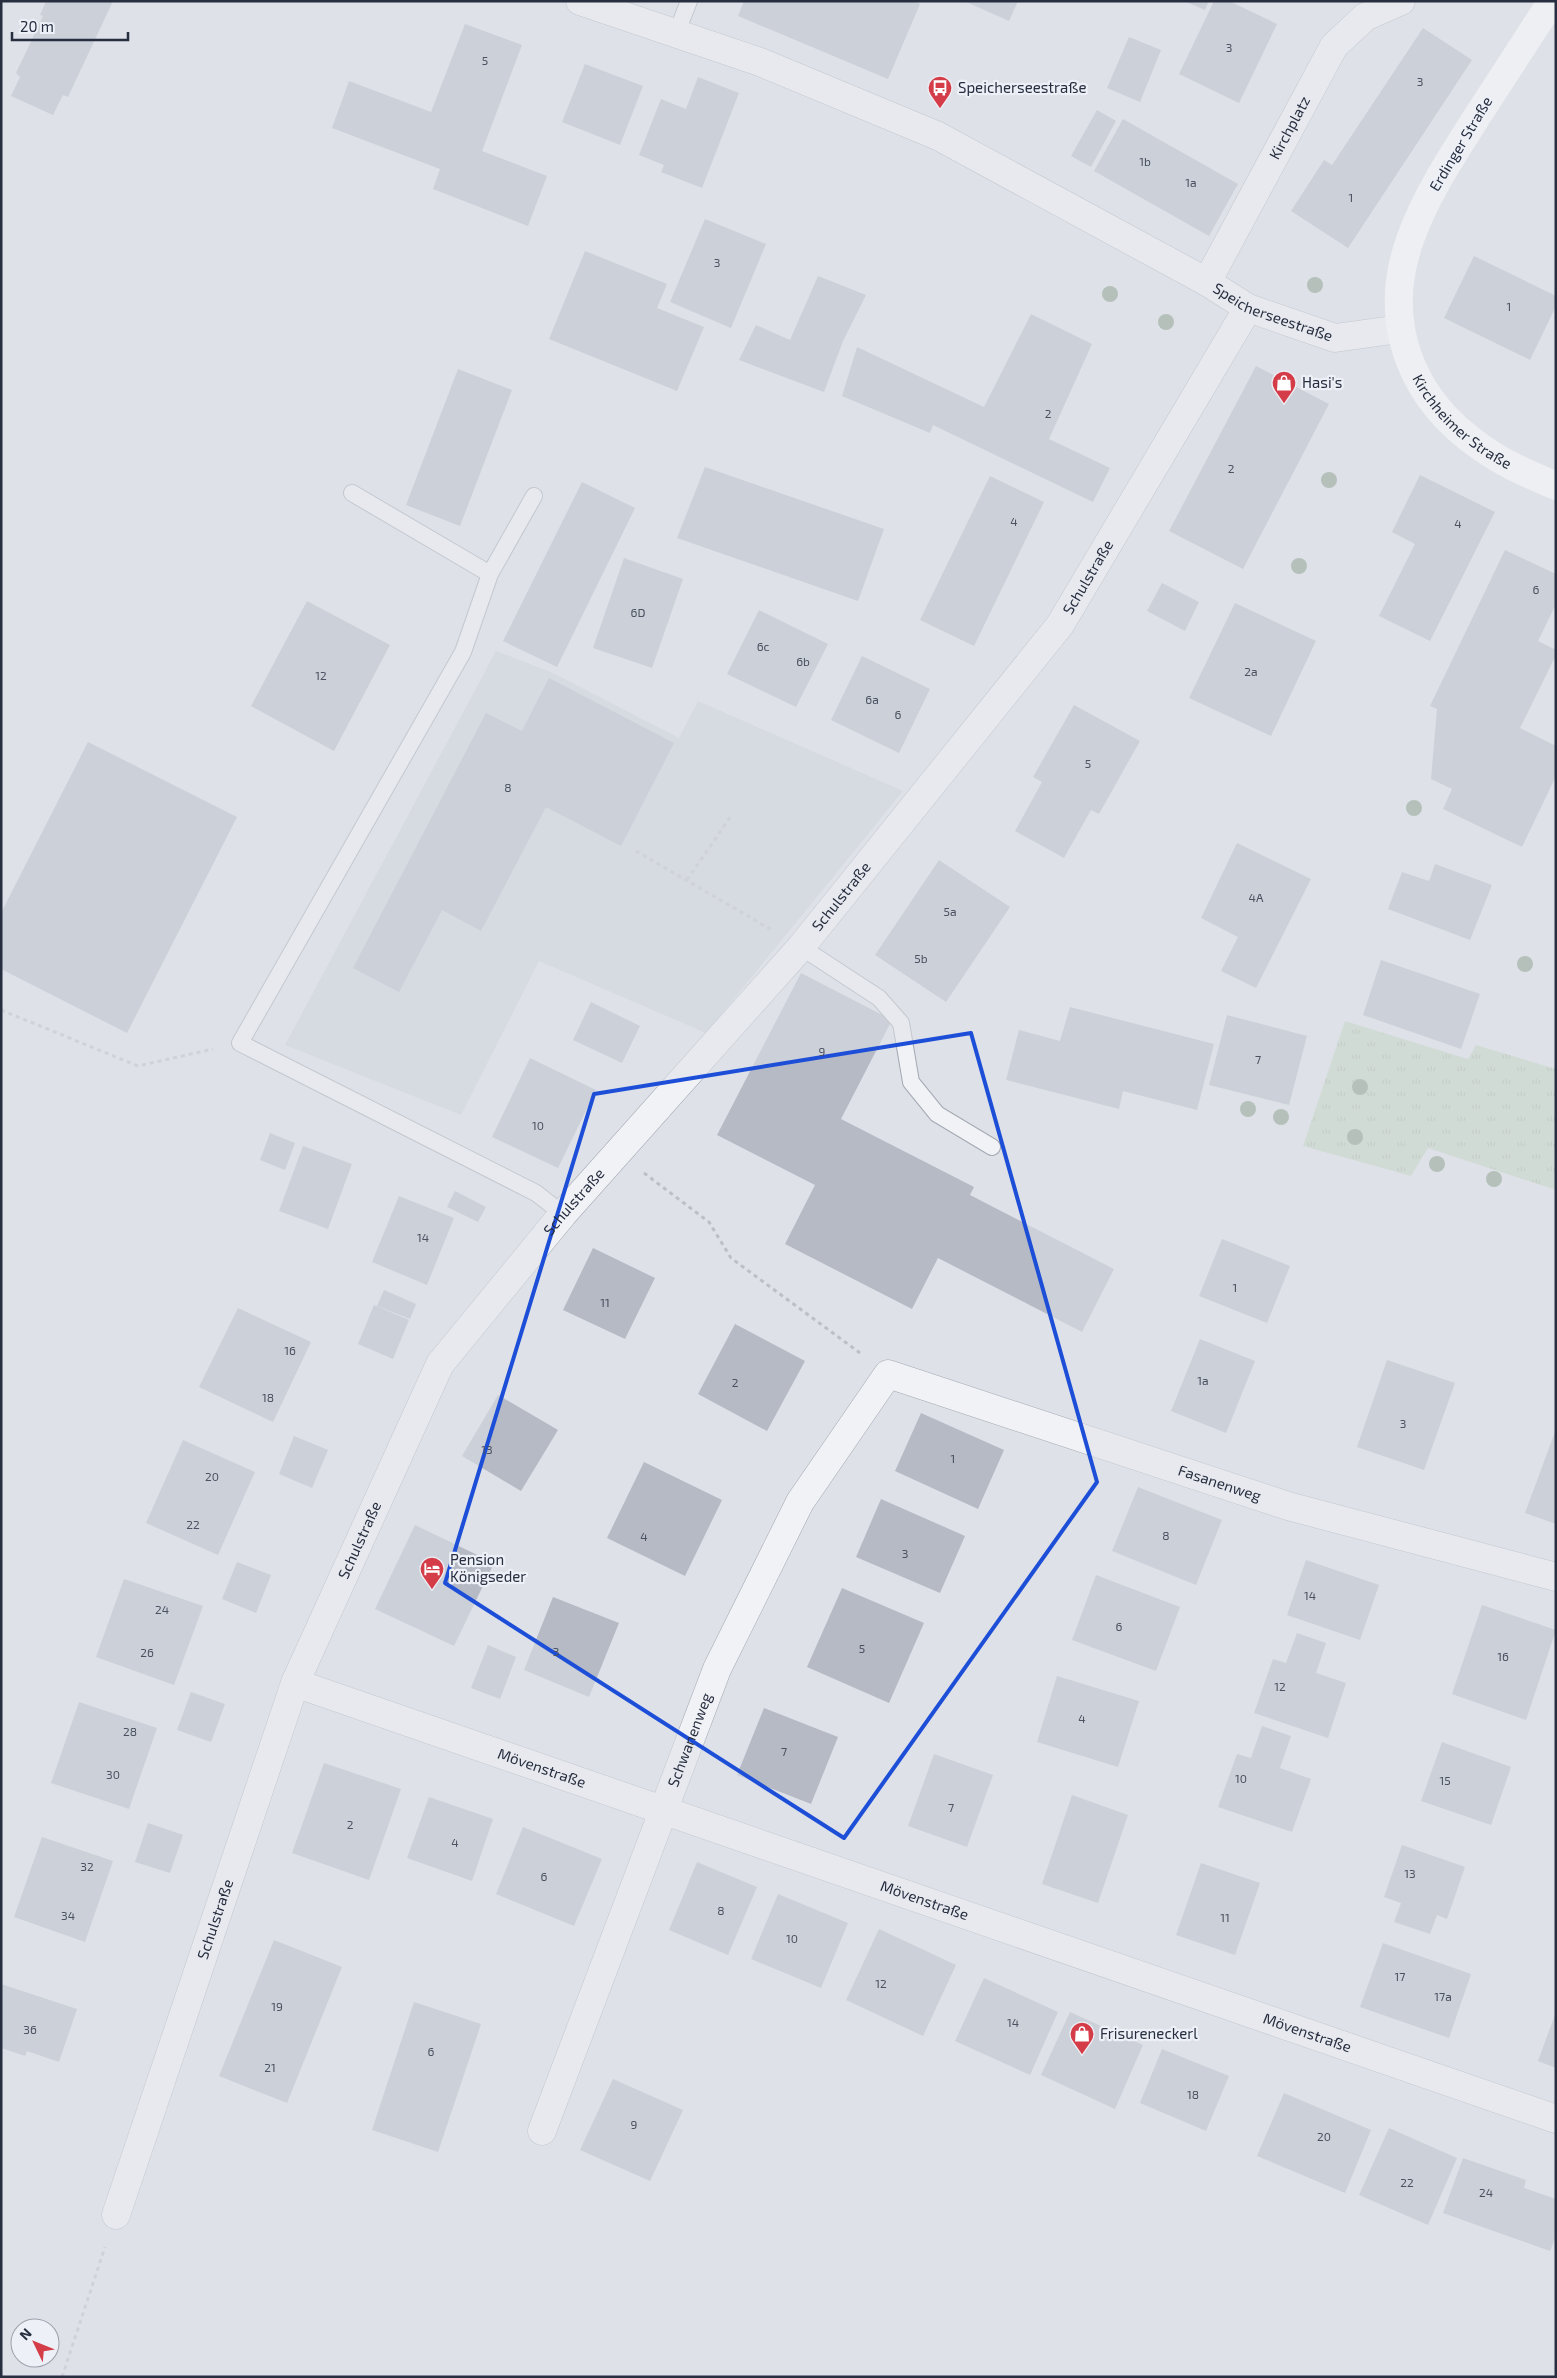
<svg xmlns="http://www.w3.org/2000/svg" width="1557" height="2378" font-family="'Exo 2',sans-serif">
	<defs>
		<pattern id="grass-tufts" width="24" height="20" patternUnits="userSpaceOnUse" patternTransform="scale(1.25)"><rect width="24" height="20" fill="#c2d3bf"/><path d="M3 7l-1-3M5 7V3M7 7l1-3M15 17l-1-3M17 17v-4M19 17l1-3" fill="none" stroke="#a7b5a5"/></pattern>
	</defs>
	<rect width="100%" height="100%" fill="#dee1e8"/>
	<path fill="#ccd0da" d="M 496,651 L 551,672 L 679,738 L 698,701 L 903,791 L 706,1033 L 539,961 L 461,1115 L 285,1045 Z"/>
	<path fill="url(#grass-tufts)" d="M 1345,1021 L 1468,1059 L 1476,1045 L 1556,1069 L 1556,1190 L 1428,1148 L 1411,1176 L 1303,1146 Z"/>
	<path fill="#b5bac5" d="M 46,1 L 113,1 L 68,97 L 63,95 L 53,115 L 11,96 L 20,77 L 16,73 L 43,16 L 40,15 Z
		M 744,1 L 913,1 L 920,4 L 888,79 L 738,16 Z
		M 964,1 L 1018,1 L 1009,21 Z
		M 1184,1 L 1209,1 L 1205,10 Z
		M 1214,1 L 1229,1 L 1277,24 L 1239,103 L 1179,74 Z
		M 465,24 L 522,45 L 482,151 L 547,176 L 528,226 L 433,189 L 440,169 L 332,128 L 349,81 L 431,112 Z
		M 1423,28 L 1472,60 L 1348,248 L 1291,211 L 1324,160 L 1332,165 Z
		M 1129,37 L 1161,50 L 1140,102 L 1107,88 Z
		M 585,64 L 643,86 L 620,145 L 562,122 Z
		M 698,77 L 739,93 L 702,188 L 661,172 L 664,165 L 639,155 L 661,99 L 686,109 Z
		M 1097,110 L 1116,121 L 1091,167 L 1071,156 Z
		M 1123,119 L 1238,184 L 1209,236 L 1094,171 Z
		M 705,219 L 766,244 L 731,328 L 670,302 Z
		M 585,251 L 667,284 L 657,308 L 704,327 L 677,391 L 549,339 Z
		M 1474,256 L 1556,296 L 1556,306 L 1530,360 L 1444,318 Z
		M 818,276 L 866,295 L 843,341 L 824,392 L 739,360 L 756,325 L 790,340 Z
		M 1031,314 L 1092,344 L 1049,439 L 1110,468 L 1093,502 L 933,425 L 930,433 L 842,396 L 857,347 L 984,407 Z
		M 1256,366 L 1329,404 L 1243,569 L 1169,531 Z
		M 458,369 L 512,390 L 460,526 L 406,505 Z
		M 705,467 L 884,529 L 858,601 L 677,538 Z
		M 1420,475 L 1495,512 L 1430,641 L 1379,616 L 1415,544 L 1392,532 Z
		M 990,476 L 1044,502 L 974,646 L 920,620 Z
		M 582,482 L 635,508 L 557,667 L 503,641 Z
		M 1505,550 L 1556,574 L 1556,604 L 1538,641 L 1556,650 L 1556,655 L 1520,728 L 1556,746 L 1556,776 L 1522,847 L 1443,809 L 1452,789 L 1431,779 L 1437,709 L 1430,706 Z
		M 624,558 L 683,579 L 652,668 L 593,648 Z
		M 1162,583 L 1199,602 L 1185,631 L 1147,611 Z
		M 307,601 L 390,645 L 334,751 L 251,706 Z
		M 1235,603 L 1316,641 L 1271,736 L 1189,698 Z
		M 759,610 L 828,644 L 796,707 L 727,674 Z
		M 862,656 L 930,689 L 899,753 L 831,720 Z
		M 549,678 L 674,743 L 621,846 L 546,807 L 481,931 L 442,910 L 399,992 L 353,968 L 486,713 L 522,731 Z
		M 1074,705 L 1140,741 L 1099,814 L 1091,810 L 1064,858 L 1015,831 L 1042,782 L 1033,777 Z
		M 88,742 L 237,817 L 127,1033 L 1,969 L 1,913 Z
		M 1237,843 L 1311,879 L 1256,988 L 1221,971 L 1238,937 L 1201,918 Z
		M 939,860 L 1010,907 L 946,1002 L 875,955 Z
		M 1435,864 L 1492,885 L 1470,940 L 1388,909 L 1402,872 L 1429,881 Z
		M 1381,960 L 1480,994 L 1461,1049 L 1363,1015 Z
		M 801,973 L 892,1020 L 841,1119 L 974,1187 L 970,1195 L 1114,1269 L 1082,1332 L 938,1258 L 912,1309 L 785,1244 L 815,1185 L 717,1135 Z
		M 591,1002 L 640,1026 L 622,1063 L 573,1040 Z
		M 1070,1007 L 1214,1044 L 1197,1110 L 1123,1091 L 1119,1109 L 1006,1080 L 1019,1030 L 1060,1041 Z
		M 1227,1015 L 1307,1036 L 1289,1105 L 1209,1085 Z
		M 530,1058 L 596,1090 L 558,1168 L 492,1137 Z
		M 270,1133 L 295,1143 L 285,1170 L 260,1160 Z
		M 303,1146 L 352,1164 L 328,1229 L 279,1211 Z
		M 455,1191 L 486,1207 L 478,1222 L 447,1207 Z
		M 399,1196 L 454,1218 L 427,1285 L 372,1262 Z
		M 1222,1239 L 1290,1266 L 1267,1323 L 1199,1296 Z
		M 593,1248 L 655,1278 L 625,1339 L 563,1310 Z
		M 384,1290 L 416,1304 L 410,1319 L 377,1306 Z
		M 374,1305 L 409,1320 L 393,1359 L 358,1344 Z
		M 238,1308 L 311,1342 L 273,1422 L 199,1387 Z
		M 735,1324 L 805,1361 L 767,1431 L 698,1394 Z
		M 1200,1339 L 1255,1361 L 1226,1433 L 1171,1411 Z
		M 1387,1360 L 1455,1383 L 1424,1470 L 1357,1447 Z
		M 498,1395 L 558,1430 L 521,1491 L 462,1456 Z
		M 921,1413 L 1004,1450 L 978,1509 L 895,1471 Z
		M 1556,1429 L 1556,1524 L 1525,1513 Z
		M 294,1436 L 328,1450 L 312,1488 L 279,1474 Z
		M 183,1440 L 255,1472 L 218,1555 L 146,1523 Z
		M 644,1462 L 722,1500 L 685,1576 L 607,1538 Z
		M 1138,1487 L 1222,1520 L 1196,1585 L 1112,1551 Z
		M 881,1499 L 965,1536 L 940,1593 L 856,1557 Z
		M 415,1525 L 494,1563 L 454,1646 L 375,1609 Z
		M 1306,1560 L 1379,1585 L 1360,1640 L 1287,1615 Z
		M 237,1562 L 271,1575 L 256,1613 L 222,1599 Z
		M 1096,1575 L 1180,1607 L 1156,1671 L 1072,1640 Z
		M 124,1579 L 203,1606 L 174,1685 L 96,1657 Z
		M 842,1588 L 924,1623 L 889,1703 L 807,1667 Z
		M 553,1597 L 619,1623 L 589,1697 L 524,1670 Z
		M 1482,1605 L 1556,1630 L 1526,1720 L 1452,1694 Z
		M 1297,1633 L 1326,1643 L 1316,1673 L 1346,1683 L 1328,1738 L 1254,1713 L 1273,1659 L 1286,1663 Z
		M 488,1645 L 516,1657 L 500,1699 L 471,1688 Z
		M 1057,1676 L 1139,1701 L 1118,1767 L 1037,1742 Z
		M 191,1692 L 225,1704 L 211,1742 L 177,1730 Z
		M 79,1702 L 157,1728 L 129,1809 L 51,1783 Z
		M 764,1708 L 838,1737 L 811,1804 L 737,1775 Z
		M 1262,1726 L 1291,1736 L 1280,1768 L 1311,1779 L 1292,1832 L 1218,1807 L 1237,1754 L 1251,1758 Z
		M 1442,1742 L 1511,1767 L 1491,1825 L 1421,1801 Z
		M 934,1754 L 993,1775 L 967,1847 L 908,1826 Z
		M 324,1763 L 401,1789 L 369,1880 L 292,1853 Z
		M 1072,1795 L 1128,1815 L 1098,1903 L 1042,1884 Z
		M 429,1797 L 493,1819 L 472,1881 L 407,1858 Z
		M 148,1823 L 183,1835 L 170,1873 L 135,1862 Z
		M 523,1827 L 602,1859 L 574,1926 L 496,1894 Z
		M 42,1837 L 113,1861 L 85,1942 L 14,1917 Z
		M 1402,1845 L 1465,1867 L 1447,1919 L 1437,1915 L 1430,1934 L 1394,1922 L 1401,1903 L 1384,1897 Z
		M 697,1862 L 757,1887 L 728,1955 L 669,1930 Z
		M 1201,1863 L 1260,1883 L 1235,1955 L 1176,1935 Z
		M 778,1894 L 848,1923 L 821,1988 L 751,1959 Z
		M 879,1929 L 956,1965 L 923,2036 L 846,2000 Z
		M 274,1940 L 342,1967 L 287,2103 L 219,2076 Z
		M 1383,1943 L 1471,1974 L 1449,2038 L 1360,2007 Z
		M 984,1978 L 1058,2012 L 1030,2075 L 955,2041 Z
		M 1,1984 L 77,2009 L 59,2062 L 27,2051 L 25,2056 L 1,2048 Z
		M 414,2002 L 481,2024 L 438,2152 L 372,2130 Z
		M 1070,2012 L 1143,2045 L 1115,2109 L 1041,2075 Z
		M 1556,2012 L 1556,2068 L 1538,2061 Z
		M 1162,2049 L 1229,2076 L 1206,2131 L 1140,2103 Z
		M 613,2079 L 683,2110 L 650,2181 L 580,2150 Z
		M 1284,2093 L 1371,2130 L 1345,2193 L 1257,2156 Z
		M 1389,2128 L 1457,2158 L 1428,2225 L 1359,2195 Z
		M 1463,2158 L 1526,2180 L 1524,2188 L 1556,2199 L 1556,2236 L 1550,2251 L 1443,2213 Z"/>
	<g fill="none" stroke-linecap="round" stroke-linejoin="round">
		<defs>
			<path id="service" d="M 676,34 L 689,1
				M 352,493 L 490,574
				M 534,496 L 490,574 L 463,652 L 240,1043 L 536,1193 L 563,1214
				M 801,947 L 879,998 L 901,1023 L 911,1082 L 937,1114 L 992,1147"/>
			<g id="minor">
				<path id="s1" d="M 580,1 L 760,62 L 938,136 L 1207,282 L 1248,308 L 1335,338 L 1400,329"/>
				<path id="s2" d="M 1207,282 L 1334,46 L 1365,17 L 1401,1"/>
				<path id="s3" d="M 295,1683 L 1556,2119"/>
				<path id="s4" d="M 542,2131 L 717,1669 L 800,1502 L 888,1374 L 1288,1506 L 1556,1577"/>
				<path id="s5" d="M 116,2215 L 295,1683 L 440,1364 L 563,1214 L 801,947 L 1060,625 L 1248,308"/>
			</g>
		</defs>
		<use href="#service" stroke="#a3a8b2" stroke-width="18"/>
		<use href="#minor" stroke="#a3a8b2" stroke-width="29"/>
		<path stroke="#bcbfc7" stroke-width="3" stroke-dasharray="4 4" stroke-linecap="butt" d="M 636,851 L 772,930
			M 687,880 L 731,816
			M 1,1010 L 138,1066 L 213,1049
			M 644,1173 L 709,1222 L 731,1258 L 860,1353
			M 62,2377 L 105,2247"/>
		<use href="#service" stroke="#f1f2f6" stroke-width="16"/>
		<use href="#minor" stroke="#f1f2f6" stroke-width="28"/>
		<path stroke="#fff" stroke-width="28" id="s6" d="M 1552,1 C 1527,39 1503,77 1478,115 C 1453,155 1427,193 1411,237 C 1380,321 1410,399 1482,448 C 1504,464 1531,475 1556,486"/>
	</g>
	<g fill="#839884">
		<circle cx="1315" cy="285" r="8"/>
		<circle cx="1110" cy="294" r="8"/>
		<circle cx="1166" cy="322" r="8"/>
		<circle cx="1329" cy="480" r="8"/>
		<circle cx="1299" cy="566" r="8"/>
		<circle cx="1414" cy="808" r="8"/>
		<circle cx="1525" cy="964" r="8"/>
		<circle cx="1360" cy="1087" r="8"/>
		<circle cx="1248" cy="1109" r="8"/>
		<circle cx="1281" cy="1117" r="8"/>
		<circle cx="1355" cy="1137" r="8"/>
		<circle cx="1437" cy="1164" r="8"/>
		<circle cx="1494" cy="1179" r="8"/>
	</g>
	<path d="M0 0H1557V2378H0ZM 971,1033 L 1097,1482 L 844,1838 L 445,1583 L 594,1094 Z" fill="#dee1e8" fill-opacity=".55" fill-rule="evenodd"/>
	<path fill="none" stroke="#1d4ed8" stroke-width="4" stroke-linejoin="round" d="M 971,1033 L 1097,1482 L 844,1838 L 445,1583 L 594,1094 Z"/>
	<defs>
		<symbol id="bus-pin" viewBox="-11 -11 22 30"><path d="M0 17L-7.5 6A9.5 9.5 0 1 1 7.5 6Z" fill="#d43c48" stroke="#edf0f6"/><path d="M-5-6H5V4H4V6H2V4H-2V6H-4V4H-5ZM-3.5-4V0h7V-4ZM-3.5 1.2v1.5H-2V1.2ZM2 1.2v1.5H3.5V1.2Z" fill="#fff"/></symbol>
		<symbol id="shop-pin" viewBox="-11 -11 22 30"><path d="M0 17L-7.5 6A9.5 9.5 0 1 1 7.5 6Z" fill="#d43c48" stroke="#edf0f6"/><path d="M-5-2.5h2.3a2.7 3.5 0 0 1 5.4 0H5L5.5 6h-11ZM-1.5-2.5h3a1.5 2.3 0 0 0-3 0Z" fill="#fff"/></symbol>
		<symbol id="hotel-pin" viewBox="-11 -11 22 30"><path d="M0 17L-7.5 6A9.5 9.5 0 1 1 7.5 6Z" fill="#d43c48" stroke="#edf0f6"/><path d="M-6-4.5h1.5V1H6V5H4.5V3h-9V5H-6ZM-4 0a1.8 1.8 0 1 1 3.6 0ZM.5 0V-2.5h3Q6-2.5 6 0Z" fill="#fff"/></symbol>
	</defs>
	<g fill-rule="evenodd">
		<use href="#bus-pin" x="926" y="74" width="28" height="38"/>
		<use href="#shop-pin" x="1270" y="369" width="28" height="38"/>
		<use href="#hotel-pin" x="418" y="1555" width="28" height="38"/>
		<use href="#shop-pin" x="1068" y="2020" width="28" height="38"/>
	</g>
	<g text-anchor="middle" stroke-width="4.5" stroke-linejoin="round" paint-order="stroke">
		<g font-size="12" fill="#4a5161">
			<text x="1229" y="52">3</text>
			<text x="485" y="65">5</text>
			<text x="1420" y="86">3</text>
			<text x="1145" y="166">1b</text>
			<text x="1191" y="187">1a</text>
			<text x="1351" y="202">1</text>
			<text x="717" y="267">3</text>
			<text x="1509" y="311">1</text>
			<text x="1048" y="418">2</text>
			<text x="1231" y="473">2</text>
			<text x="1014" y="526">4</text>
			<text x="1458" y="528">4</text>
			<text x="1536" y="594">6</text>
			<text x="638" y="617">6D</text>
			<text x="763" y="651">6c</text>
			<text x="803" y="666">6b</text>
			<text x="1251" y="676">2a</text>
			<text x="321" y="680">12</text>
			<text x="872" y="704">6a</text>
			<text x="898" y="719">6</text>
			<text x="1088" y="768">5</text>
			<text x="508" y="792">8</text>
			<text x="1256" y="902">4A</text>
			<text x="950" y="916">5a</text>
			<text x="921" y="963">5b</text>
			<text x="822" y="1056">9</text>
			<text x="1258" y="1064">7</text>
			<text x="538" y="1130">10</text>
			<text x="423" y="1242">14</text>
			<text x="1235" y="1292">1</text>
			<text x="605" y="1307">11</text>
			<text x="290" y="1355">16</text>
			<text x="1203" y="1385">1a</text>
			<text x="735" y="1387">2</text>
			<text x="268" y="1402">18</text>
			<text x="1403" y="1428">3</text>
			<text x="487" y="1454">13</text>
			<text x="953" y="1463">1</text>
			<text x="212" y="1481">20</text>
			<text x="193" y="1529">22</text>
			<text x="1166" y="1540">8</text>
			<text x="644" y="1541">4</text>
			<text x="905" y="1558">3</text>
			<text x="1310" y="1600">14</text>
			<text x="162" y="1614">24</text>
			<text x="1119" y="1631">6</text>
			<text x="862" y="1653">5</text>
			<text x="556" y="1656">3</text>
			<text x="147" y="1657">26</text>
			<text x="1503" y="1661">16</text>
			<text x="1280" y="1691">12</text>
			<text x="1082" y="1723">4</text>
			<text x="130" y="1736">28</text>
			<text x="784" y="1756">7</text>
			<text x="113" y="1779">30</text>
			<text x="1241" y="1783">10</text>
			<text x="1445" y="1785">15</text>
			<text x="951" y="1812">7</text>
			<text x="350" y="1829">2</text>
			<text x="455" y="1847">4</text>
			<text x="87" y="1871">32</text>
			<text x="1410" y="1878">13</text>
			<text x="544" y="1881">6</text>
			<text x="721" y="1915">8</text>
			<text x="68" y="1920">34</text>
			<text x="1225" y="1922">11</text>
			<text x="792" y="1943">10</text>
			<text x="1400" y="1981">17</text>
			<text x="881" y="1988">12</text>
			<text x="1443" y="2001">17a</text>
			<text x="277" y="2011">19</text>
			<text x="1013" y="2027">14</text>
			<text x="30" y="2034">36</text>
			<text x="431" y="2056">6</text>
			<text x="270" y="2072">21</text>
			<text x="1193" y="2099">18</text>
			<text x="634" y="2129">9</text>
			<text x="1324" y="2141">20</text>
			<text x="1407" y="2187">22</text>
			<text x="1486" y="2197">24</text>
		</g>
		<g font-size="15" fill="#262e40" stroke="#edf0f6" text-anchor="start">
			<text x="958" y="93">Speicherseestraße</text>
			<text x="1302" y="388">Hasi's</text>
			<text x="450" y="1565">Pension<tspan x="450" dy="17">Königseder</tspan></text>
			<text x="1100" y="2039">Frisureneckerl</text>
		</g>
		<g font-size="15" fill="#262e40" stroke="#edf0f6">
			<text dy="5" stroke="none"><textPath href="#s2" startOffset="175">Kirchplatz</textPath></text>
			<text transform="translate(1461 144) rotate(-59)" y="5">Erdinger Straße</text>
			<text dy="5" stroke="none"><textPath href="#s1" startOffset="762">Speicherseestraße</textPath></text>
			<text dy="5" stroke="none"><textPath href="#s6" startOffset="484">Kirchheimer Straße</textPath></text>
			<text dy="5" stroke="none"><textPath href="#s5" startOffset="1932">Schulstraße</textPath></text>
			<text dy="5" stroke="none"><textPath href="#s5" startOffset="1528">Schulstraße</textPath></text>
			<text dy="5" stroke="none"><textPath href="#s5" startOffset="1122">Schulstraße</textPath></text>
			<text dy="5" stroke="none"><textPath href="#s4" startOffset="1185">Fasanenweg</textPath></text>
			<text dy="5" stroke="none"><textPath href="#s5" startOffset="718">Schulstraße</textPath></text>
			<text dy="5" stroke="none"><textPath href="#s4" startOffset="418">Schwanenweg</textPath></text>
			<text dy="5" stroke="none"><textPath href="#s3" startOffset="261">Mövenstraße</textPath></text>
			<text dy="5" stroke="none"><textPath href="#s3" startOffset="666">Mövenstraße</textPath></text>
			<text dy="5" stroke="none"><textPath href="#s5" startOffset="312">Schulstraße</textPath></text>
			<text dy="5" stroke="none"><textPath href="#s3" startOffset="1071">Mövenstraße</textPath></text>
		</g>
	</g>
	<rect width="1557" height="2378" fill="none" stroke="#262e40" stroke-width="5"/>
	<g transform="translate(35 2343) rotate(313)"><circle r="24" fill="#edf0f6" stroke="#9da2ad"/>
	<path d="M0-4L9 19L0 12L-9 19Z" fill="#d43c48"/>
	<text y="-8" font-size="14" font-weight="bold" text-anchor="middle" fill="#262e40">N</text>
	</g>
	<path d="M12 32v8h116v-8" fill="none" stroke="#262e40" stroke-width="2.5"/>
	<text x="20" y="32" font-size="15" fill="#262e40" stroke="#edf0f6" stroke-width="4" paint-order="stroke">20 m</text>
</svg>
